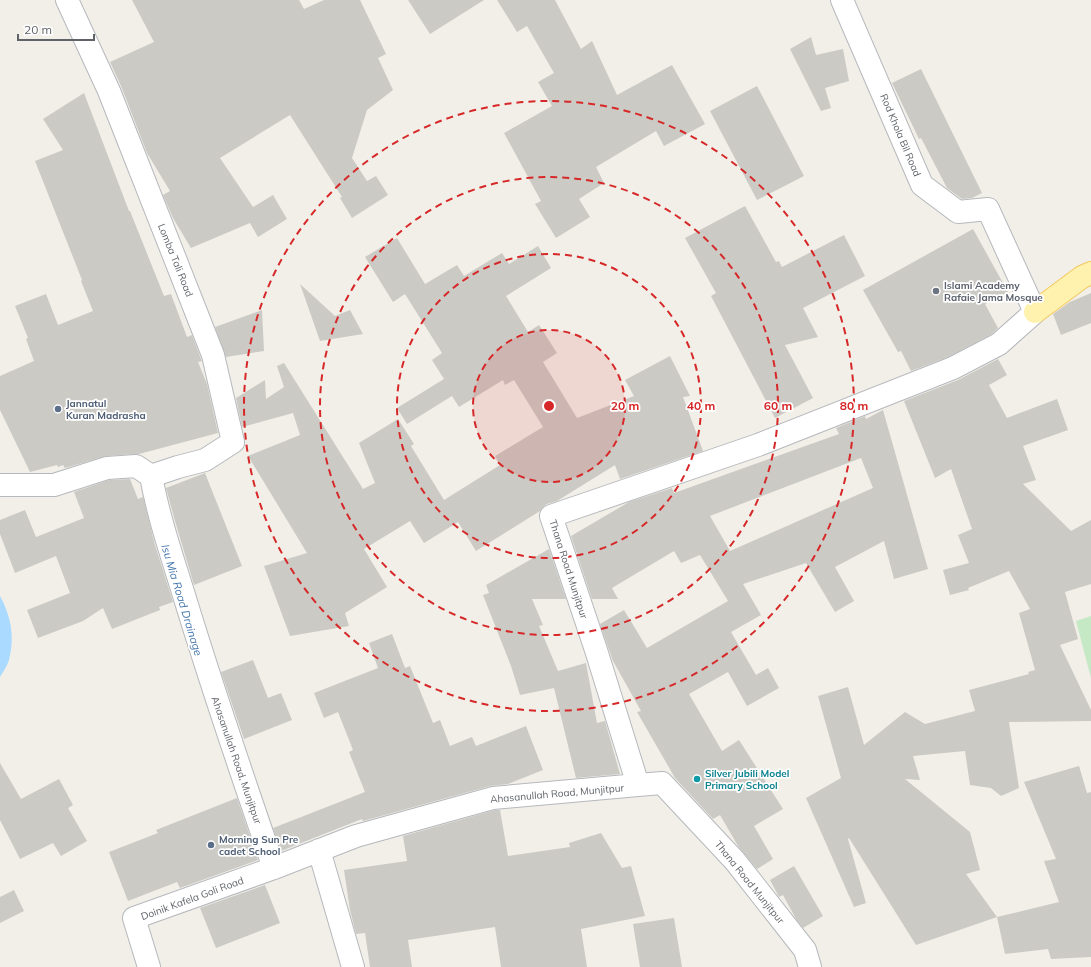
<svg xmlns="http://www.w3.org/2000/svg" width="1091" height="967" font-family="Mulish,sans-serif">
	<rect width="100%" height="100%" fill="#f1efe8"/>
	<path fill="#c5e8c5" d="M 1091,616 L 1091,678 L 1076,621 Z"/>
	<path fill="#aadaff" d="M 0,596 C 11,616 15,637 9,660 C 7,666 3,672 0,677 Z"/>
	<path fill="#cccac5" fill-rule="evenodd" d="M 132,0 L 299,0 L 304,9 L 324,0 L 360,0 L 386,54 L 378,58 L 393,90 L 367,110 L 352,158 L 367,181 L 376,176 L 388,195 L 352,218 L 340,198 L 342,197 L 290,115 L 220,158 L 253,207 L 273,195 L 287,219 L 258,237 L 250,223 L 191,248 L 173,218 L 163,195 L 170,191 L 147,153 L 121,86 L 110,62 L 154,42 Z
		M 408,0 L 484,0 L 430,34 Z
		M 497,0 L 555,0 L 581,49 L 592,41 L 617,95 L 672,65 L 705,124 L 664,146 L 656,131 L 596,167 L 604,183 L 579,199 L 590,217 L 556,238 L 535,204 L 541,201 L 504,133 L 552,106 L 538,82 L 554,73 L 527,26 L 517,32 Z
		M 811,37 L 816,55 L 843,49 L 849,81 L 825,88 L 831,108 L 821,111 L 790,49 Z
		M 921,69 L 982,193 L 972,198 L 962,199 L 947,188 L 921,138 L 919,139 L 892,83 Z
		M 757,86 L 804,176 L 757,200 L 710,111 Z
		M 84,93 L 129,211 L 130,211 L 164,296 L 171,294 L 187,337 L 192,335 L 201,359 L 202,361 L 198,362 L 207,384 L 218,433 L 139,454 L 135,454 L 106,456 L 65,468 L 63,465 L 58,467 L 57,465 L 30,472 L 0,410 L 0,376 L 34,361 L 26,339 L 28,338 L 15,306 L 46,294 L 58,325 L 93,311 L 81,281 L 82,280 L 35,161 L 63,150 L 43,119 Z
		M 745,206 L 776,262 L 779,261 L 782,267 L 844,235 L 865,276 L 803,308 L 818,337 L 785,345 L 813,398 L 775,418 L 711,296 L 716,293 L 685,238 Z
		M 973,229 L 1008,292 L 985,304 L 998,328 L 992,334 L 948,357 L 911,371 L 901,351 L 898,352 L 863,290 Z
		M 397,238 L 425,284 L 457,265 L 464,276 L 502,253 L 509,264 L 538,246 L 551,268 L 506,296 L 528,332 L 539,325 L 557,353 L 543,362 L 577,418 L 634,396 L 625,380 L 670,356 L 690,396 L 683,397 L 703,451 L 620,479 L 615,465 L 557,501 L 547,504 L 542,508 L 540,511 L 476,551 L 458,522 L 424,543 L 410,521 L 364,549 L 387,587 L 345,613 L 349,626 L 290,636 L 264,566 L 307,553 L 248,456 L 300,435 L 293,413 L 242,427 L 236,398 L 265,380 L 266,399 L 284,387 L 277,366 L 284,363 L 363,489 L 375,483 L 359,443 L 398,419 L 414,444 L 411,446 L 444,500 L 500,465 L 495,456 L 543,427 L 514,380 L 505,385 L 503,380 L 459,407 L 452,396 L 407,424 L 397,408 L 444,379 L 432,360 L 442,353 L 405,294 L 393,302 L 365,257 Z
		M 300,284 L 335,316 L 350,310 L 363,334 L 320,341 Z
		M 1091,293 L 1091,323 L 1061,335 L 1053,314 L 1070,302 Z
		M 262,310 L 264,351 L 226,357 L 215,327 Z
		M 998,359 L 1007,375 L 989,385 L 1007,418 L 1057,399 L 1068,430 L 1023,446 L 1036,480 L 1023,484 L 1071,531 L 1091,520 L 1091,584 L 1065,592 L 1078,639 L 1060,645 L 1091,710 L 1091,721 L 1009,722 L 1019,788 L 1001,796 L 991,788 L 970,785 L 965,751 L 913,756 L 920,780 L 905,779 L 970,832 L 980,870 L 966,874 L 997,917 L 916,945 L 849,838 L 848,839 L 866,903 L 854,907 L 806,798 L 841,778 L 818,696 L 848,687 L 864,745 L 905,712 L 925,724 L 975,711 L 969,690 L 1029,674 L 1028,672 L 1035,670 L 1019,613 L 1030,609 L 1009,571 L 968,588 L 969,590 L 950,595 L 943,570 L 969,563 L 958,535 L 972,529 L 951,469 L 935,478 L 904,401 L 958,380 Z
		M 883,410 L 928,569 L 894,579 L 884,541 L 835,567 L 854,601 L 835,612 L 806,563 L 743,584 L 761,615 L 731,632 L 756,675 L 768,668 L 779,688 L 747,706 L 728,672 L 689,694 L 722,751 L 739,740 L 783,809 L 754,826 L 773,859 L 757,869 L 738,846 L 720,815 L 713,819 L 675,778 L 637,712 L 641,711 L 613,661 L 600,624 L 624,610 L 647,648 L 728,601 L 700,555 L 681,563 L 674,551 L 612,588 L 618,599 L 592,599 L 571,536 L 629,502 L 672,488 L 674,493 L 839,434 L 836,428 L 865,416 L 866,419 ZM 861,458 L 873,488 L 730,551 L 710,516 Z
		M 205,473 L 242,566 L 194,585 L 175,521 L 166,488 Z
		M 130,479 L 138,499 L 143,497 L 155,545 L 173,602 L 159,607 L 160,610 L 112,629 L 103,608 L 83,621 L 38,638 L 27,610 L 70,593 L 56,556 L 15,573 L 0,534 L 0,520 L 25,510 L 36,537 L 84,518 L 74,492 L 109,480 Z
		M 549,549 L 566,599 L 532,599 L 543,625 L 539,626 L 558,671 L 586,663 L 597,723 L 605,721 L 620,774 L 576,778 L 554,688 L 520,695 L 511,666 L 483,595 L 489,593 L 486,585 Z
		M 392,634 L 405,668 L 410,666 L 433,723 L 440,720 L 450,746 L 472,737 L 476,746 L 526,726 L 543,770 L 508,784 L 490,786 L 363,821 L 362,819 L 281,851 L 273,828 L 365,792 L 349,752 L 353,750 L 338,712 L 324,718 L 314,693 L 378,668 L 369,643 Z
		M 253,660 L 268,698 L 281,693 L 292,720 L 244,739 L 221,672 Z
		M 0,763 L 21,799 L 59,779 L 73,805 L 68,808 L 87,841 L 61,856 L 53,843 L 20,859 L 0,820 Z
		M 1079,766 L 1087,793 L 1091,792 L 1091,957 L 1051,959 L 1048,949 L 1005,954 L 997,917 L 1059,902 L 1044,861 L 1056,859 L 1024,782 Z
		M 237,798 L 258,860 L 180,888 L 177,882 L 128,901 L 109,852 L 158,833 L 156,830 Z
		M 495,810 L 500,810 L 508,856 L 570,847 L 569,843 L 601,833 L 622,868 L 631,866 L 645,916 L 581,929 L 587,967 L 501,967 L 495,927 L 408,940 L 412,967 L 370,967 L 365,933 L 356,934 L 350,910 L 344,870 L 407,861 L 403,836 Z
		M 794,866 L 823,916 L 803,928 L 796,919 L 783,895 L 779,897 L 770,880 Z
		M 265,885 L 280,923 L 216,948 L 200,908 Z
		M 14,890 L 24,911 L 0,923 L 0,897 Z
		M 674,918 L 682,967 L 640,967 L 633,924 Z"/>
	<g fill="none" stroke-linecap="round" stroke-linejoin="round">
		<defs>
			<path id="minor" d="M 67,0 L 109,91 L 213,355 L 233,442 L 205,460 L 178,467 L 151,476
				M 151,476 C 159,520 174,562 187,605 C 214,693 244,781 274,868 L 356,836 L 493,798 L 638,785
				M 0,485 L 54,485 L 107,468 L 136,466 L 151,476
				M 319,850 L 353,967
				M 149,967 L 134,918 L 274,868
				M 810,967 L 805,950 L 735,861 L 662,783 L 638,785 L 596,650 L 551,516 L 758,445 L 953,368 L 999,344 L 1035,312 L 988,209 L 958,212 L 922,185 L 842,0"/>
			<path id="major" d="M 1035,312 L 1082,277 L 1091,273"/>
		</defs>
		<use href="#minor" stroke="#b5b8bc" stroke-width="24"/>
		<use href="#major" stroke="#f2c960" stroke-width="24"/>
		<use href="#minor" stroke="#fff" stroke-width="22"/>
		<use href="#major" stroke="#fff2af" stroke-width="22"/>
	</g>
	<circle cx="549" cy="406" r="76" fill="#d62828" fill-opacity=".12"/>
	<g fill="none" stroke="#d62828" stroke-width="2" stroke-dasharray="7 5">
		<circle cx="549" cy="406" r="76"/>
		<circle cx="549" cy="406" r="152"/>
		<circle cx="549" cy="406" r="229"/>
		<circle cx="549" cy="406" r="305"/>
	</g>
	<circle fill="#6b7280" stroke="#fff" stroke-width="1.5" cx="936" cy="291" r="4"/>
	<g fill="#5c6f8a" stroke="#fff" stroke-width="1.5">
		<circle cx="58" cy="409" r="4"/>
		<circle cx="211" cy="845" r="4"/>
	</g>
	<circle fill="#0f9aa8" stroke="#fff" stroke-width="1.5" cx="697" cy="779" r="4"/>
	<g text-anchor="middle" stroke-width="3.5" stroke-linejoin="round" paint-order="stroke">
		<g font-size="10" fill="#5f6368" stroke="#fff">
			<text transform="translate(901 135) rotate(67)" y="4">Rod Khola Bil Road</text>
			<text transform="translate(176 260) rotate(68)" y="4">Lomba Tali Road</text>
			<text transform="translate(569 569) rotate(72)" y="4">Thana Road Munjitpur</text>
			<text transform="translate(237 760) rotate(71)" y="4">Ahasanullah Road, Munjitpur</text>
			<text transform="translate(557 793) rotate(-5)" y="4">Ahasanullah Road, Munjitpur</text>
			<text transform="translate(750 882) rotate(51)" y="4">Thana Road Munjitpur</text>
			<text transform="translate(192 898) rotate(-20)" y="4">Doinik Kafela Goli Road</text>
		</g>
		<g font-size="10" font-weight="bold" fill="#5b616d" stroke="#fff" text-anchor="start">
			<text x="944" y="289">Islami Academy<tspan x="944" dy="12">Rafaie Jama Mosque</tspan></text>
		</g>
		<g font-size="10" font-weight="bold" fill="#4e5e75" stroke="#fff" text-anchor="start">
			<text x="66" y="407">Jannatul<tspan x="66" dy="12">Kuran Madrasha</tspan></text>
			<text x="219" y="843">Morning Sun Pre<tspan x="219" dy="12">cadet School</tspan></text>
		</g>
		<g font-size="10" font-weight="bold" fill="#0d838f" stroke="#fff" text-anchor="start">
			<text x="705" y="777">Silver Jubili Model<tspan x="705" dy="12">Primary School</tspan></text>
		</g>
		<g font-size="11" font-style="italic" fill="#4174aa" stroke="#fff">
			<text transform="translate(182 600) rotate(73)" y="4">Isu Mia Road Drainage</text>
		</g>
	</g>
	<circle cx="549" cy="406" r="6" fill="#d62828" stroke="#fff" stroke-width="2"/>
	<g font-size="12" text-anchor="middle" font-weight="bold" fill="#d62828" stroke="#fff" stroke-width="3.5" stroke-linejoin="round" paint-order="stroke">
		<text x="625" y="410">20 m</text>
		<text x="701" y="410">40 m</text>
		<text x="778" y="410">60 m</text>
		<text x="854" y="410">80 m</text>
	</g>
	<path d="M18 34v6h76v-6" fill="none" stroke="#5f6368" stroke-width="2"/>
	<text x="24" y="34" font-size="12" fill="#5f6368" stroke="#ffffff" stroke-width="3" paint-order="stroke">20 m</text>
</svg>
